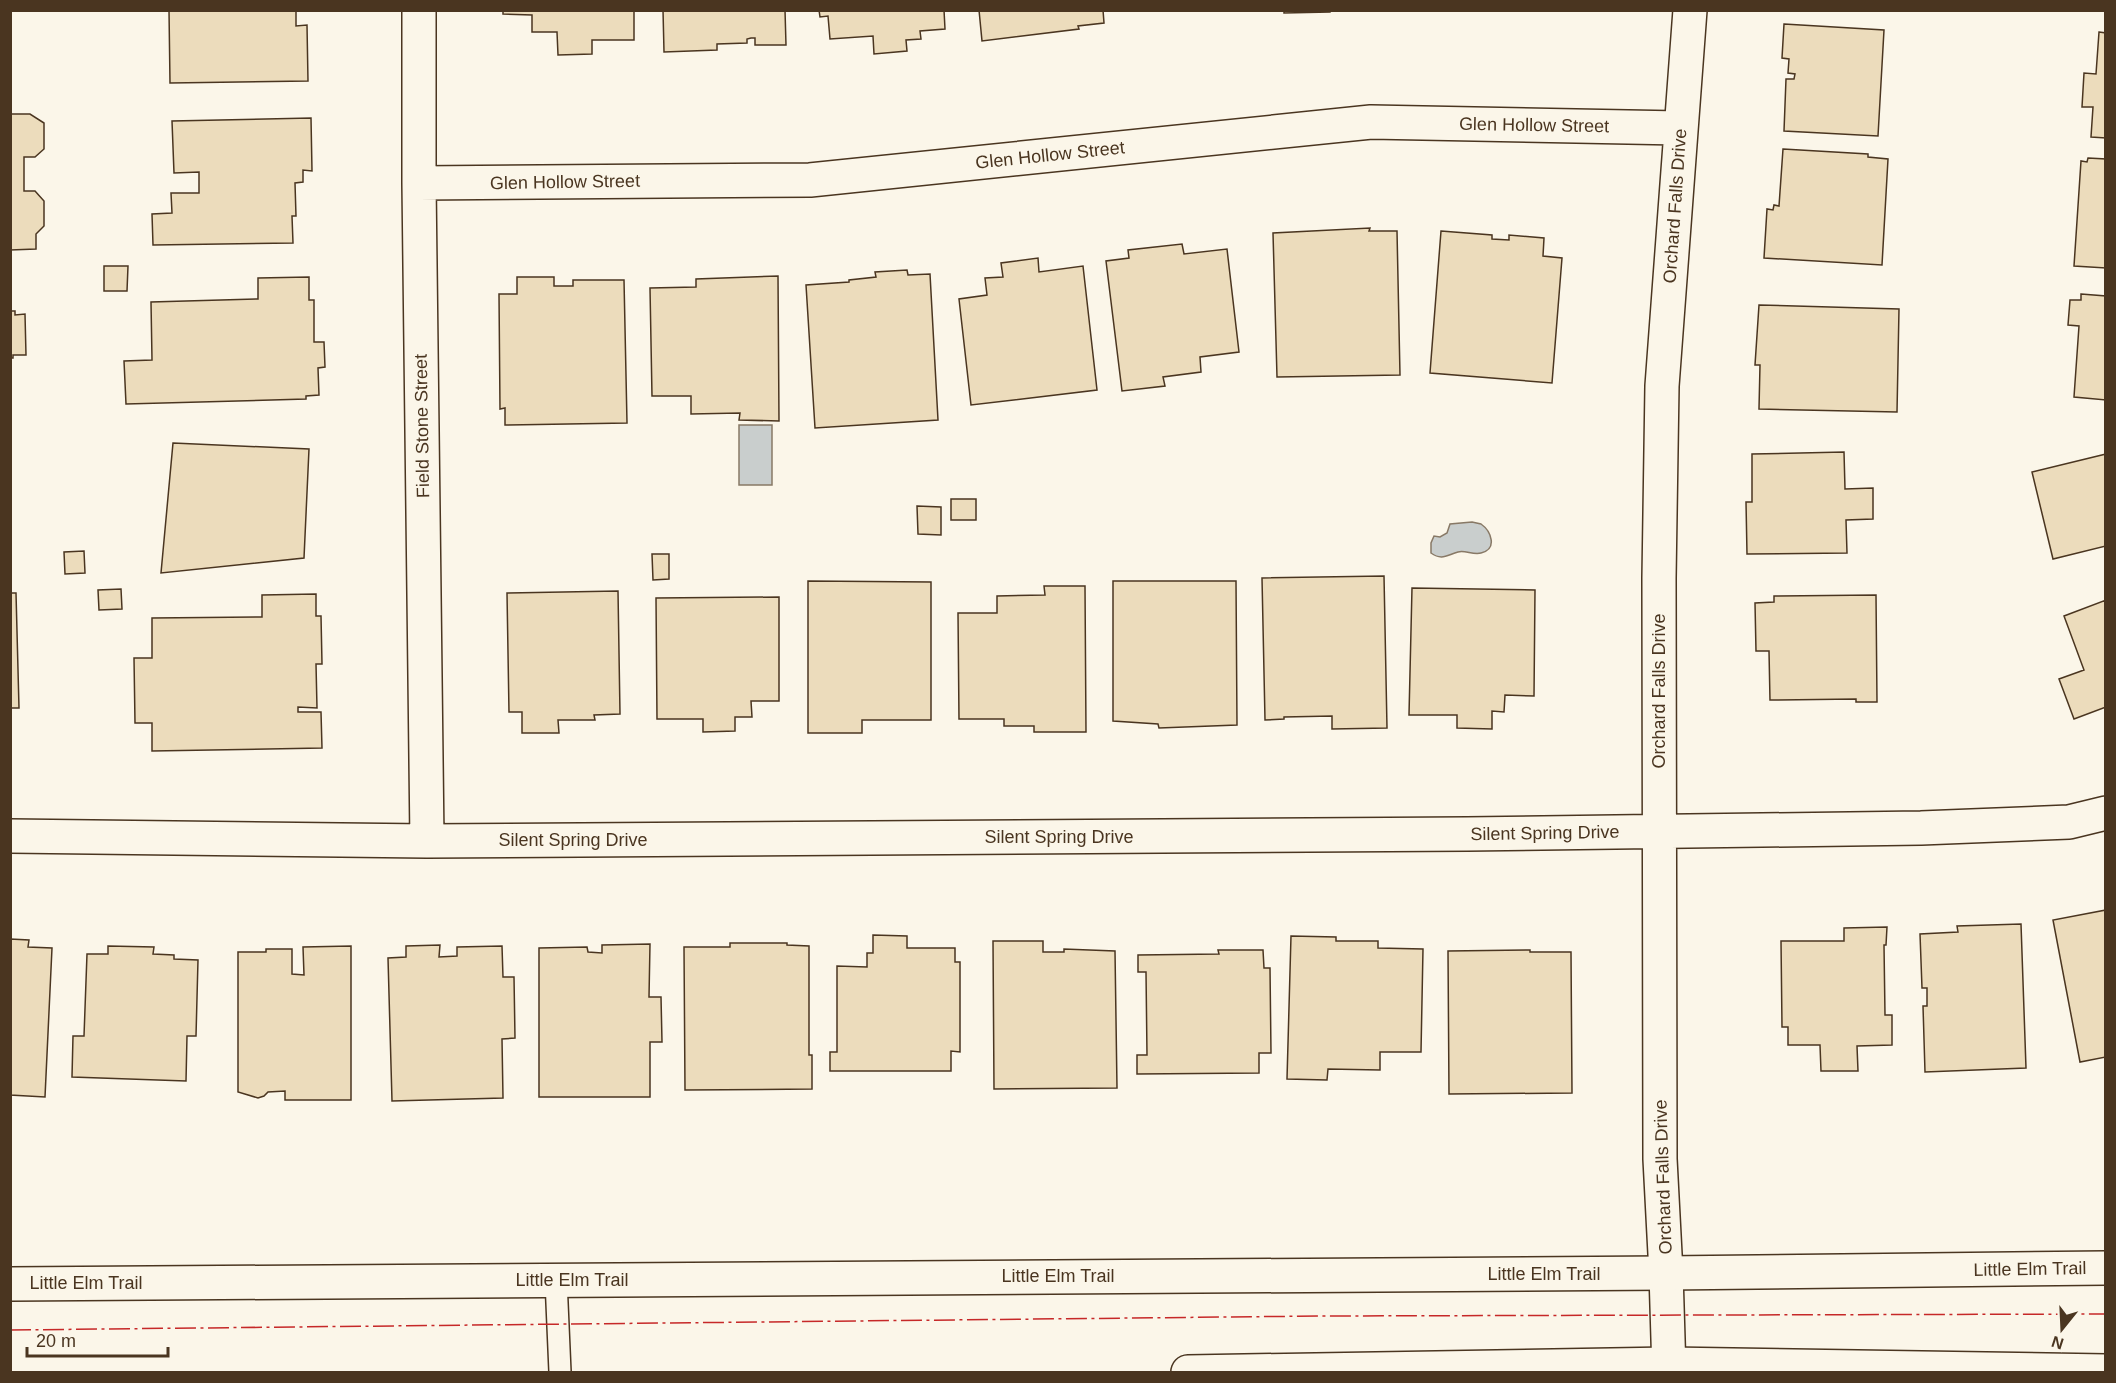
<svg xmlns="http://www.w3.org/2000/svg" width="2116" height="1383" font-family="Helvetica,sans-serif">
	<rect width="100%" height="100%" fill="#fbf6e9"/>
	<path fill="#c9cecd" stroke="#887966" stroke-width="1.5" d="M 739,425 L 772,425 L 772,485 L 739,485 Z
		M 1472,522 L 1481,524 C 1491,531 1498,549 1481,553 C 1473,555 1465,550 1458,552 C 1447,555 1442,561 1431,553 L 1431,543 L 1434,536 L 1440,537 L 1447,533 L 1450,524 Z"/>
	<path fill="#ecdcbc" stroke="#4a3520" stroke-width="1.5" d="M 169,10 L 296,10 L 296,26 L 307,25 L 308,81 L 170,83 Z
		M 503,10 L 634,10 L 634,40 L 592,40 L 592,54 L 558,55 L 557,32 L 532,32 L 532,15 L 503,14 Z
		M 663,10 L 785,10 L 786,45 L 755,45 L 755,38 L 751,38 L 747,39 L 747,43 L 717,44 L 717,50 L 664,52 Z
		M 819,10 L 944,10 L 945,29 L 920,31 L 921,39 L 906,40 L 907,51 L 874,54 L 873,36 L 830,39 L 828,16 L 820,17 Z
		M 979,10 L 1103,10 L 1104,23 L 1078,26 L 1079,29 L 982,41 Z
		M 1284,10 L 1330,10 L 1330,12 L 1284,13 Z
		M 1784,24 L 1884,30 L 1878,136 L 1784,131 L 1786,79 L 1794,79 L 1795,74 L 1788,73 L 1789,59 L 1782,58 Z
		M 2099,32 L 2106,33 L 2106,138 L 2091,137 L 2093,107 L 2082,107 L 2084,73 L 2096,74 Z
		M 10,114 L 30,114 L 44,123 L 44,149 L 35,157 L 24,157 L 24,191 L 35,191 L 44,201 L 44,226 L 36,234 L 36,249 L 10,250 Z
		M 311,118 L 312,171 L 303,170 L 303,182 L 295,183 L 296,216 L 292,216 L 293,243 L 153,245 L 152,214 L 172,213 L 171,193 L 199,193 L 199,172 L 174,173 L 172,121 Z
		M 1783,149 L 1868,154 L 1868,157 L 1888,159 L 1882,265 L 1764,258 L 1767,209 L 1773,210 L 1774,205 L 1779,206 Z
		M 2088,158 L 2106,159 L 2106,268 L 2074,266 L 2081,161 L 2087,162 Z
		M 1370,228 L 1369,231 L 1397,231 L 1400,375 L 1277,377 L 1273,233 Z
		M 1441,231 L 1492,235 L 1492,239 L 1509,240 L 1509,235 L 1544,238 L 1543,256 L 1562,258 L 1552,383 L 1430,373 Z
		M 1182,244 L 1184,254 L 1227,249 L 1239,352 L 1200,357 L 1201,372 L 1163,377 L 1165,386 L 1122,391 L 1106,261 L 1129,258 L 1128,250 Z
		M 1038,258 L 1039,272 L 1083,266 L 1097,390 L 971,405 L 959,299 L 987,295 L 985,278 L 1003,277 L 1001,263 Z
		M 104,266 L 128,266 L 127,291 L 104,291 Z
		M 907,270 L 908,275 L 930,274 L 938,420 L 815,428 L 806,285 L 849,282 L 849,280 L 876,277 L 875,272 Z
		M 778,276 L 779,421 L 739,420 L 740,413 L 691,414 L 691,396 L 652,396 L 650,288 L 696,287 L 696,279 Z
		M 309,277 L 309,300 L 314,300 L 314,342 L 324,342 L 325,367 L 318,368 L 319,395 L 306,396 L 306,399 L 126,404 L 124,361 L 152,360 L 151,302 L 258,299 L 258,278 Z
		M 517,277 L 554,277 L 554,286 L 573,286 L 573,280 L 624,280 L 627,423 L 505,425 L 505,408 L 500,409 L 499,294 L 517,294 Z
		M 2081,294 L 2106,296 L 2106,400 L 2074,397 L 2079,326 L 2068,325 L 2070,300 L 2081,300 Z
		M 1759,305 L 1899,309 L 1897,412 L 1759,409 L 1760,365 L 1755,365 Z
		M 10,311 L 15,311 L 15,315 L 25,314 L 26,355 L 13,355 L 13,358 L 10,358 Z
		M 173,443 L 309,449 L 304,558 L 161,573 Z
		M 1844,452 L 1845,489 L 1873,488 L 1873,519 L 1846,520 L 1847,553 L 1747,554 L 1746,502 L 1752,502 L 1752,454 Z
		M 2106,454 L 2106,546 L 2053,559 L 2032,472 Z
		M 951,499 L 976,499 L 976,520 L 951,520 Z
		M 917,506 L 941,507 L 941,535 L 918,534 Z
		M 84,551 L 85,573 L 65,574 L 64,552 Z
		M 652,554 L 669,554 L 669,579 L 653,580 Z
		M 1384,576 L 1387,728 L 1332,729 L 1332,716 L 1284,717 L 1284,719 L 1265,720 L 1262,578 Z
		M 808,581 L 931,582 L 931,720 L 862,720 L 862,733 L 808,733 Z
		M 1113,581 L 1236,581 L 1237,725 L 1159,728 L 1158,724 L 1113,721 Z
		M 1044,586 L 1085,586 L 1086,732 L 1034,732 L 1034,726 L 1004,726 L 1004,719 L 959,719 L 958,613 L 997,613 L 997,596 L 1045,595 Z
		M 1412,588 L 1535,590 L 1534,696 L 1505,695 L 1504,712 L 1492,711 L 1492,729 L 1457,728 L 1457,715 L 1409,715 Z
		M 121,589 L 122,609 L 99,610 L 98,590 Z
		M 618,591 L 620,714 L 594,715 L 595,720 L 558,720 L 559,733 L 522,733 L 522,712 L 509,712 L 507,593 Z
		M 10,593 L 16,593 L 19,708 L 10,708 Z
		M 316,594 L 316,616 L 321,616 L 322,664 L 316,664 L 317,708 L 298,707 L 298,712 L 321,712 L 322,748 L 152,751 L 152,723 L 135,723 L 134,658 L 152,658 L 152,618 L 262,617 L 262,595 Z
		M 1876,595 L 1877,702 L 1856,702 L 1856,699 L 1770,700 L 1769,651 L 1756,651 L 1755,603 L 1774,602 L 1774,596 Z
		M 779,597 L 779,701 L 751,701 L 752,717 L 735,717 L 735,731 L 703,732 L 703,719 L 657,719 L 656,598 Z
		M 2106,600 L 2106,707 L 2074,719 L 2059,679 L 2084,670 L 2064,616 Z
		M 2106,910 L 2106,1057 L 2080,1062 L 2053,920 Z
		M 2021,924 L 2026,1068 L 1925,1072 L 1923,1006 L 1927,1006 L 1927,988 L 1922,988 L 1920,934 L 1958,932 L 1957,926 Z
		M 1887,927 L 1886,945 L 1884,945 L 1885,1015 L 1892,1015 L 1892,1045 L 1857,1046 L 1858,1071 L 1821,1071 L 1820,1045 L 1788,1045 L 1788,1027 L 1782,1027 L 1781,941 L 1844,941 L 1844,928 Z
		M 873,935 L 907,936 L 907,948 L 955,948 L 955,962 L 960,962 L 960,1052 L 951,1051 L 951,1071 L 830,1071 L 830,1052 L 837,1052 L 837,966 L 867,967 L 867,953 L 873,953 Z
		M 1291,936 L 1336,937 L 1336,941 L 1378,941 L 1378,948 L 1423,949 L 1421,1052 L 1380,1052 L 1380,1070 L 1328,1069 L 1327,1080 L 1287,1079 Z
		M 10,939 L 29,940 L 28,947 L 52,948 L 45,1097 L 10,1095 Z
		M 993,941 L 1043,941 L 1043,952 L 1064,952 L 1064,949 L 1115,951 L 1117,1088 L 994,1089 Z
		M 730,943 L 787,943 L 787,945 L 809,946 L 809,1055 L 812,1055 L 812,1089 L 685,1090 L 684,947 L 730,947 Z
		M 650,944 L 649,997 L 661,997 L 662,1042 L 650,1042 L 650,1097 L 539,1097 L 539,948 L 587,947 L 588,952 L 602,953 L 602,945 Z
		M 440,945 L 439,957 L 457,956 L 457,947 L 502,946 L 503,977 L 514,977 L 515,1038 L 502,1039 L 503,1098 L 392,1101 L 388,958 L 406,957 L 406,946 Z
		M 108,946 L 154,947 L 153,954 L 174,955 L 174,959 L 198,960 L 196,1036 L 187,1036 L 186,1081 L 72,1077 L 73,1036 L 84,1036 L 87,954 L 108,954 Z
		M 351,946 L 351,1100 L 285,1100 L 285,1091 L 268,1092 L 264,1096 L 258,1098 L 238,1092 L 238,952 L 266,952 L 266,949 L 292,949 L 292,974 L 304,975 L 303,947 Z
		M 1218,950 L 1263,950 L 1264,968 L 1270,968 L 1271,1053 L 1259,1053 L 1259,1073 L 1137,1074 L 1137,1055 L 1147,1055 L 1146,972 L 1138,972 L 1138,955 L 1219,954 Z
		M 1530,950 L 1530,952 L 1571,952 L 1572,1093 L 1449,1094 L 1448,951 Z"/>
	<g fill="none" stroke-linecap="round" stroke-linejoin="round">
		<defs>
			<path id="service" d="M 556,1280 L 560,1372"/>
			<path id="minor" d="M 419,10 L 419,183 L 427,841
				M 419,183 L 810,180 L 1371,122 L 1680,128
				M 10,836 L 427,841 L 1467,834 L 1921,828 L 2069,822 L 2106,813
				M 1669,1372 L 1666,1273 L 1660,1159 L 1659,578 L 1662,386 L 1690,10"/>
			<path id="tertiary" d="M 10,1284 L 1666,1273 L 2106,1268
				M 1188,1372 L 1669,1364 L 2106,1371"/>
		</defs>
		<use href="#service" stroke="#4a3520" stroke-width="24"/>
		<use href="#minor" stroke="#4a3520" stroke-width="36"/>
		<use href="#tertiary" stroke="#4a3520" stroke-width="36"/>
		<use href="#service" stroke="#fbf6e9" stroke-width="21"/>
		<use href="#minor" stroke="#fbf6e9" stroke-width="33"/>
		<use href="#tertiary" stroke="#fbf6e9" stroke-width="33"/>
		<path stroke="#c62828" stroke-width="1.5" stroke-dasharray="21 4.5 3 4.5" stroke-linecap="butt" d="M 10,1330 L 1322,1316 L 2106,1314"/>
	</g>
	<g text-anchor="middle" stroke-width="4.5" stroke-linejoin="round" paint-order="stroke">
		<g font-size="18" fill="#4a3520" stroke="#fbf6e9">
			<text transform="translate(1534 125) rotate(1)" y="6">Glen Hollow Street</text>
			<text transform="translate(1050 155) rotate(-6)" y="6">Glen Hollow Street</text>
			<text transform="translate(565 182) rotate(-1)" y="6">Glen Hollow Street</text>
			<text transform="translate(1675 206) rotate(-86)" y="6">Orchard Falls Drive</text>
			<text transform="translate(422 426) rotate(-91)" y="6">Field Stone Street</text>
			<text transform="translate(1659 691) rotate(-90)" y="6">Orchard Falls Drive</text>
			<text transform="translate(1545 833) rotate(-1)" y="6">Silent Spring Drive</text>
			<text x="1059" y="843">Silent Spring Drive</text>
			<text x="573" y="846">Silent Spring Drive</text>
			<text transform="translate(1663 1177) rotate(-92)" y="6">Orchard Falls Drive</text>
			<text transform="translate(2030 1269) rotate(-1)" y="6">Little Elm Trail</text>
			<text x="1544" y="1280">Little Elm Trail</text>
			<text x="1058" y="1282">Little Elm Trail</text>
			<text x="572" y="1286">Little Elm Trail</text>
			<text x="86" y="1289">Little Elm Trail</text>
		</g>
	</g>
	<rect width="2116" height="1383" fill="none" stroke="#4a3520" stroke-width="24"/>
	<g transform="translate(2062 1329) rotate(198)" stroke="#fbf6e9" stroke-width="4.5" paint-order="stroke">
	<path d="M0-4.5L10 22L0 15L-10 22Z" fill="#4a3520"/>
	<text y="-9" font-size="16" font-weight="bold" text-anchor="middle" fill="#4a3520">N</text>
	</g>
	<path d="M27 1347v9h141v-9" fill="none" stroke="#4a3520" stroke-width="3"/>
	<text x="36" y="1347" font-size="18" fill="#4a3520" stroke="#fbf6e9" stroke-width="4.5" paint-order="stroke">20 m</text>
</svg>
